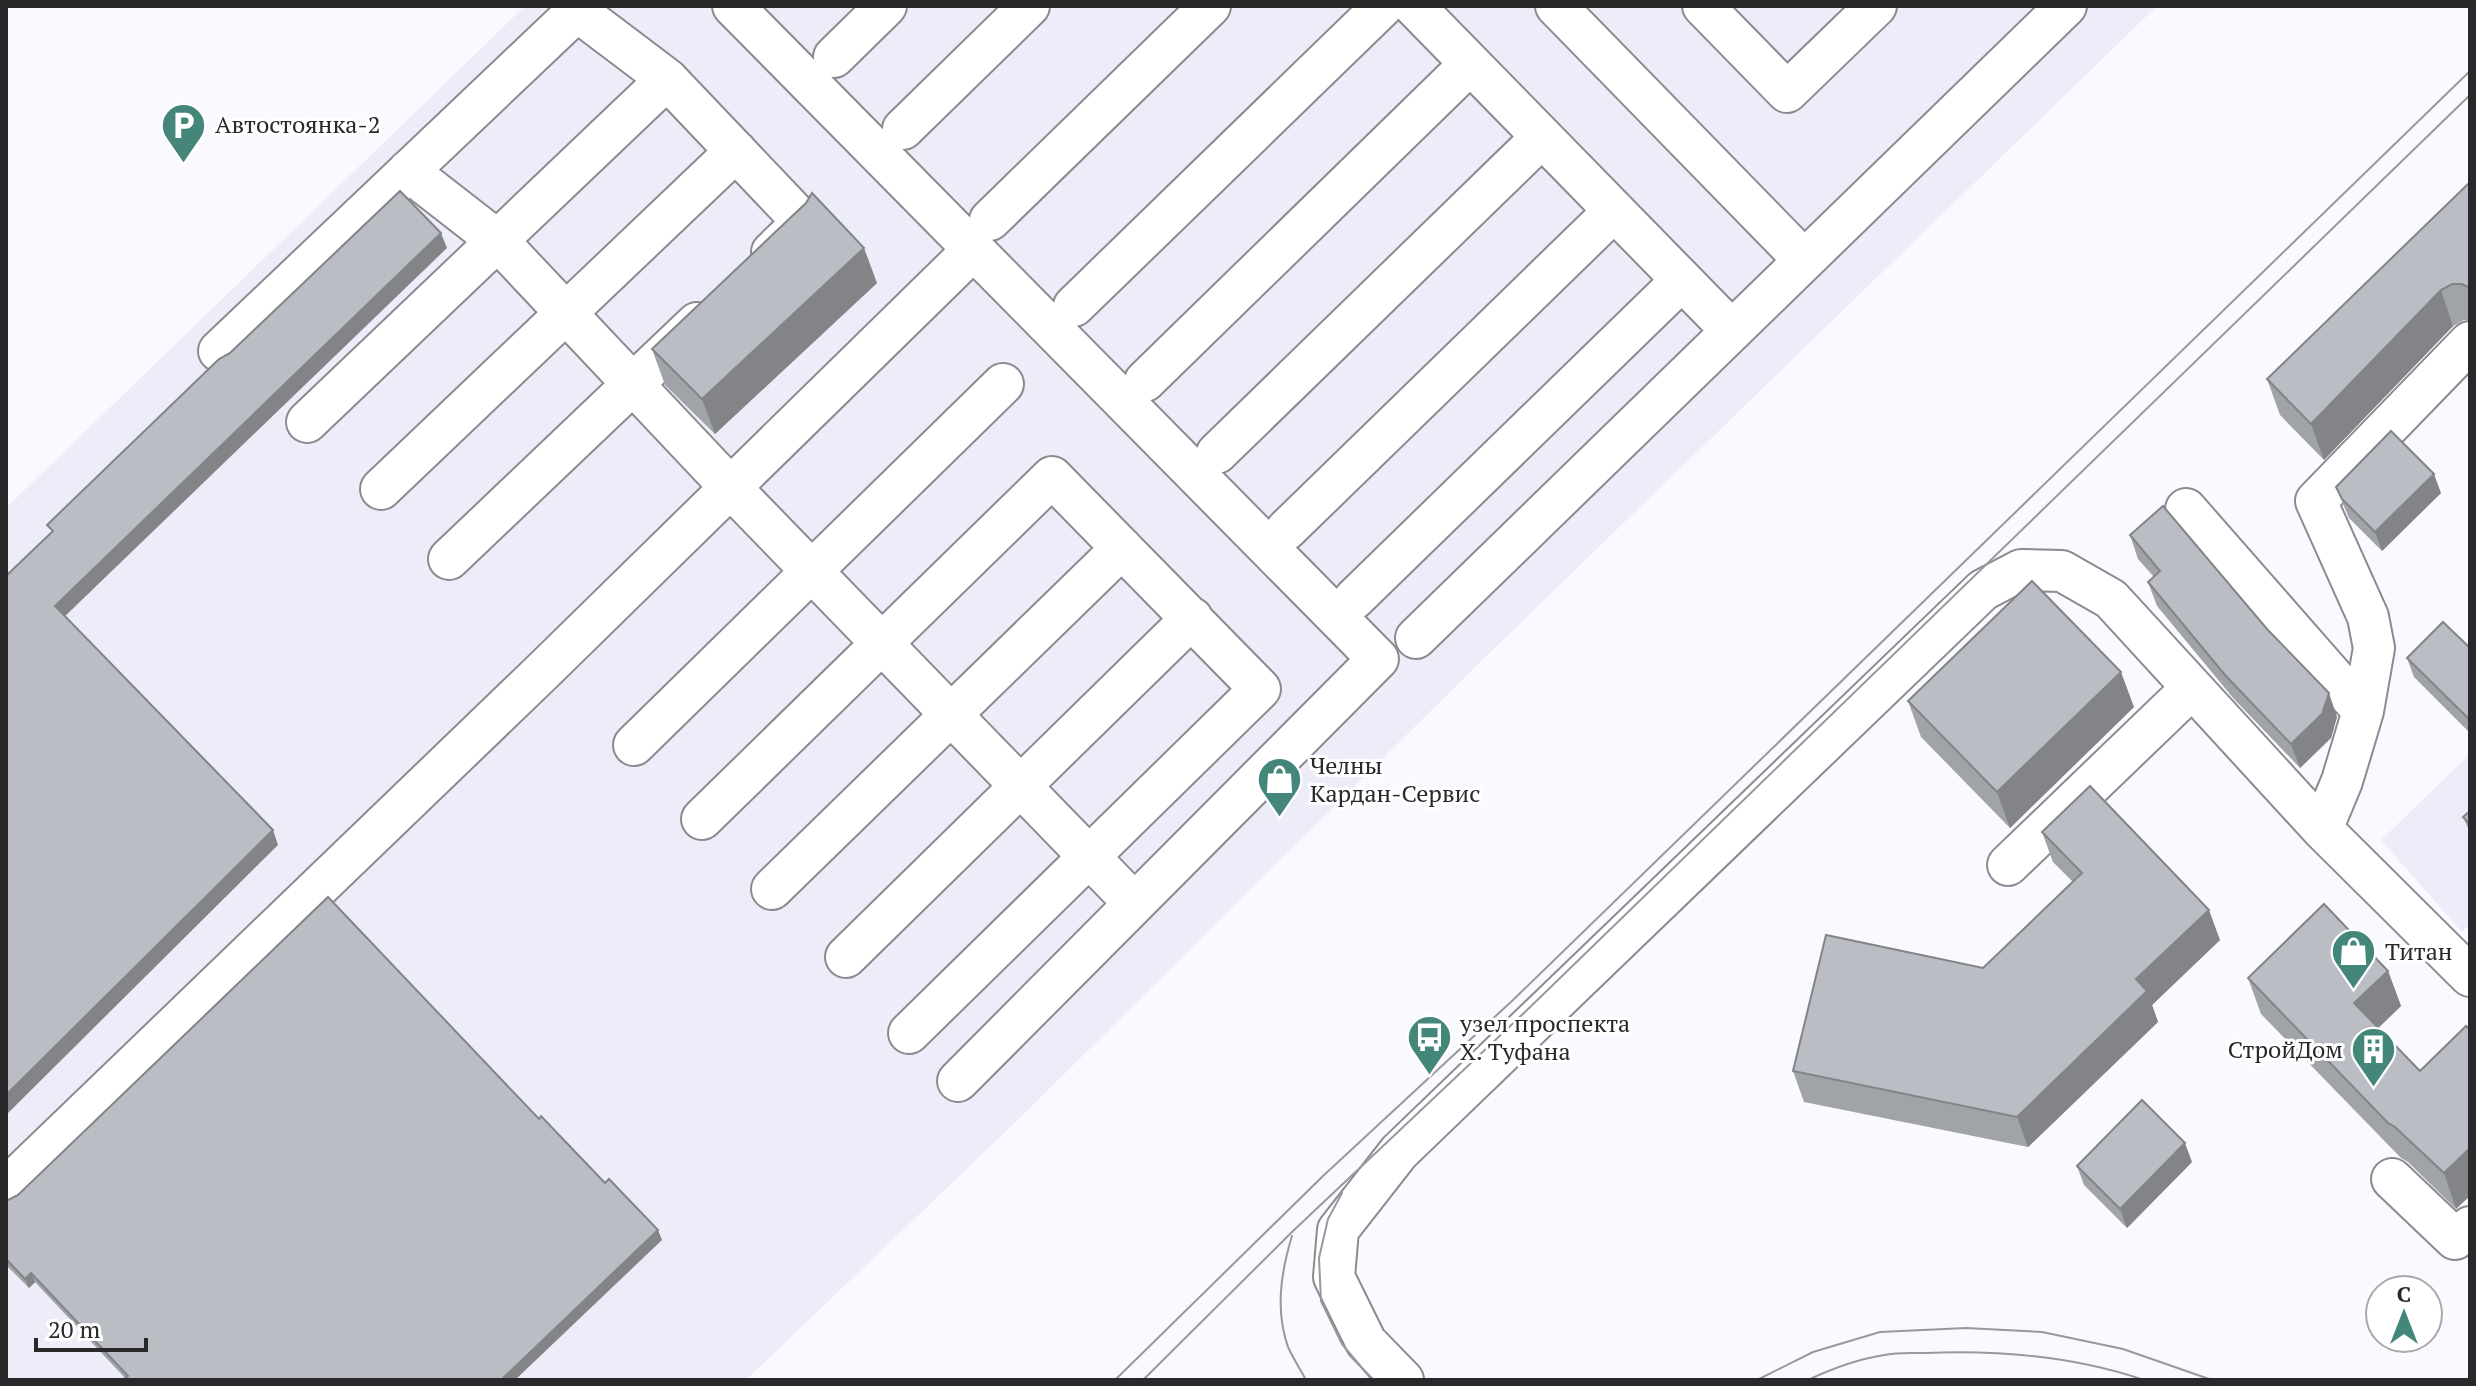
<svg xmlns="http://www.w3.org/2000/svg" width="2476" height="1386" font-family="'PT Serif',serif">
	<rect width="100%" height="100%" fill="#f9f9ff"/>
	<path fill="#ededf9" d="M 525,6 L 2157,6 L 1473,669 L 1021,1117 L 746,1380 L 6,1380 L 6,508 Z
		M 2470,754 L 2470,924 L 2462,932 L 2381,840 Z"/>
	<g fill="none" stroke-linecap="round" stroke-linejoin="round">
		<defs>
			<path id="minor" d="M 733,6 L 1378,659 L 958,1081
				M 1414,6 L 1732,331
				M 1556,6 L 1804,260
				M 1703,6 L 1787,92 L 1876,6
				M 834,57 L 886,6
				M 903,129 L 1029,6
				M 408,171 L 498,241 L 731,488 L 1134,903
				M 990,220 L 1210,6
				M 1074,306 L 1383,6
				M 219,351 L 577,11 L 667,79 L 803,222 L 772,252
				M 1145,381 L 1470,64
				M 307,422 L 667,79
				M 1217,453 L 1542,137
				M 381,489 L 736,151
				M 2186,509 L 2363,711 L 2342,781 L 2322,829
				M 1286,530 L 1614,211
				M 449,559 L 697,323
				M 1354,599 L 1682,280
				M 1416,638 L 2066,6
				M 2363,711 L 2374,648 L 2368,617 L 2316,501 L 2470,342
				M 634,745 L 1003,384
				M 702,819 L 1052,477 L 1260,689 L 909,1033
				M 2008,865 L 2192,688
				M 772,889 L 1122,548
				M 846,957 L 1192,618
				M 2392,1179 L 2455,1239 L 2470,1227
				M 6,1188 L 541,673 L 973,250
				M 1403,1380 L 1366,1342 L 1334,1277 L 1338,1230 L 1399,1152 L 1983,590 L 2021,570 L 2062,571 L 2111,599 L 2322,829 L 2470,976"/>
		</defs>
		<use href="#minor" stroke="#8a8a90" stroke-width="44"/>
		<use href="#minor" stroke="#fff" stroke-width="40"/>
		<path stroke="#98989d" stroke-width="2" d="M 1342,1193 L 1328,1219 L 1319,1258 L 1321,1301 L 1342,1344 L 1372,1380
			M 1292,1236 C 1281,1272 1275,1310 1288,1347 C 1293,1358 1300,1369 1306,1380
			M 1115,1380 L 1323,1176 L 1513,1000 L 2470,71
			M 1143,1380 L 1293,1231 L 1525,1012 L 2470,95
			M 1757,1380 L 1813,1352 L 1880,1332 L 1966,1328 L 2042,1332 L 2123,1349 L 2212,1380
			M 1808,1380 C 1831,1369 1859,1359 1884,1355 C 1897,1352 1913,1353 1926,1353 C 2000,1350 2074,1356 2144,1380"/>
	</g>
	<path fill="#a0a3a8" d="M 2470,182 L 2470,320 L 2464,320 L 2453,326 L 2324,460 L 2280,415 L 2267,379 Z
		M 877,283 L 715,434 L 665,385 L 652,349 Z
		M 2336,487 L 2441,493 L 2382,551 L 2349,518 Z
		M 2130,535 L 2337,717 L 2331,738 L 2300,768 L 2234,699 L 2157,606 L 2148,582 L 2154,577 L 2138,559 Z
		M 2470,648 L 2470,733 L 2414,677 L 2407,658 Z
		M 1908,701 L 2134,707 L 2010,828 L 1921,737 Z
		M 2470,811 L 2470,830 L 2467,826 L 2463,817 Z
		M 2042,832 L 2220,940 L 2152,1005 L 2158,1022 L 2028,1147 L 1804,1102 L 1793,1071 L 1983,968 L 2073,882 L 2053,862 Z
		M 2388,971 L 2401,1006 L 2378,1028 L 2420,1071 L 2456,1209 L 2408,1162 L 2401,1158 L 2261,1014 L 2248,978 Z
		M 539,1119 L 662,1240 L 125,1378 L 35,1282 L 29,1288 L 6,1265 L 6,1201 Z
		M 2192,1162 L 2127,1228 L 2084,1185 L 2077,1166 Z"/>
	<path fill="#828488" d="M 441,233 L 447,248 L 60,621 L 55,606 Z
		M 864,248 L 877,283 L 715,434 L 702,399 Z
		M 2441,290 L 2453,326 L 2324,460 L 2311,424 Z
		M 2434,474 L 2441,493 L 2382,551 L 2375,532 Z
		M 2121,672 L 2134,707 L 2010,828 L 1997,792 Z
		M 2329,693 L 2337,717 L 2331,738 L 2300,768 L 2291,744 Z
		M 273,830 L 278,845 L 6,1115 L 6,1095 Z
		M 2209,910 L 2220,940 L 2152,1005 L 2158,1022 L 2028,1147 L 2017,1117 L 2136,979 Z
		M 2388,971 L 2401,1006 L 2367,1039 L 2354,1003 Z
		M 2185,1143 L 2192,1162 L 2127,1228 L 2120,1209 Z
		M 2470,1148 L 2470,1196 L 2456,1209 L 2444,1173 Z
		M 658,1230 L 662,1240 L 515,1380 L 501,1380 Z
		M 31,1273 L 35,1282 L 29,1288 L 25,1279 Z"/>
	<path fill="#babdc3" stroke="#828488" stroke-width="2" d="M 2470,182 L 2470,285 L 2468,287 L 2462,284 L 2452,284 L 2441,290 L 2311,424 L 2267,379 Z
		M 400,191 L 441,233 L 55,606 L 273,830 L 6,1095 L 6,576 L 53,531 L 47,525 L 219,359 L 230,353 Z
		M 812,193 L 864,248 L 702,399 L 652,349 L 806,203 Z
		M 2391,431 L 2434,474 L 2375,532 L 2342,499 L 2336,487 Z
		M 2163,506 L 2267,629 L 2329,693 L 2322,714 L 2291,744 L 2225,675 L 2148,582 L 2160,571 L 2130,535 Z
		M 2032,581 L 2121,672 L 1997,792 L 1908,701 Z
		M 2443,622 L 2470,648 L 2470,720 L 2407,658 Z
		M 2090,786 L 2209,910 L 2136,979 L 2147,991 L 2017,1117 L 1793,1071 L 1826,935 L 1983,968 L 2082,873 L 2042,832 Z
		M 2470,811 L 2470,824 L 2463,817 Z
		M 328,897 L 539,1119 L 541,1116 L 605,1183 L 609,1179 L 658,1230 L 501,1380 L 123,1380 L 128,1376 L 31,1273 L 25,1279 L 6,1259 L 6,1201 L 18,1195 Z
		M 2324,904 L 2388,971 L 2354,1003 L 2420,1071 L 2466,1026 L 2470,1030 L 2470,1148 L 2444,1173 L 2395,1127 L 2388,1123 L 2248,978 Z
		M 2142,1100 L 2185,1143 L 2120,1209 L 2077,1166 Z"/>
	<defs>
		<symbol id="parking-pin" viewBox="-11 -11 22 30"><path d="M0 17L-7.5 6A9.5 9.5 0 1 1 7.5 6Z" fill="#44877a" stroke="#fff"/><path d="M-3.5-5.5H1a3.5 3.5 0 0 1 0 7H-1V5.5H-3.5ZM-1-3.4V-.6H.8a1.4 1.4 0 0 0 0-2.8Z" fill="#fff"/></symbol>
		<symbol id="shop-pin" viewBox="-11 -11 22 30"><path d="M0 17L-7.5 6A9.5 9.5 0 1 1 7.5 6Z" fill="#44877a" stroke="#fff"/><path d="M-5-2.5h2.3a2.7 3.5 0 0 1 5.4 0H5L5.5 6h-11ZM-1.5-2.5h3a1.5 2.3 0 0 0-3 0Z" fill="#fff"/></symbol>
		<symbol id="bus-pin" viewBox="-11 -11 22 30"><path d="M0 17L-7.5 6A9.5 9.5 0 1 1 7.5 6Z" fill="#44877a" stroke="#fff"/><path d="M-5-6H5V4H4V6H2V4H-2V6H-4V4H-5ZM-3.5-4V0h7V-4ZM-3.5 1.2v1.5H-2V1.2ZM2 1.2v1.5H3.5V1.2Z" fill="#fff"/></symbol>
		<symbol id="building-pin" viewBox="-11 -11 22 30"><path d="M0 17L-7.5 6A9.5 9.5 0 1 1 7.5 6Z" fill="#44877a" stroke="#fff"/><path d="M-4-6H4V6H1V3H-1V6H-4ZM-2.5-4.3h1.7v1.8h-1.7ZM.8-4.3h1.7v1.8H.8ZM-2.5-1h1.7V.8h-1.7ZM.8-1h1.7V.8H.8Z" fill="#fff"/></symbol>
	</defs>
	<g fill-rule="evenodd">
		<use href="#parking-pin" x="158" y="100" width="51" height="69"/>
		<use href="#shop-pin" x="1254" y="754" width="51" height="69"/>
		<use href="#shop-pin" x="2328" y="926" width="51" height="69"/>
		<use href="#bus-pin" x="1404" y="1012" width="51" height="69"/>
		<use href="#building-pin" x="2348" y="1024" width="51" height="69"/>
	</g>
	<g text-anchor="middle" stroke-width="6" stroke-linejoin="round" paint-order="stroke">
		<g font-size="24" fill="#29292c" stroke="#fff" text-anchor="start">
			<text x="215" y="133">Автостоянка-2</text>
			<text x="1310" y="774">Челны<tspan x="1310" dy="28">Кардан-Сервис</tspan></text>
			<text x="2385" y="960">Титан</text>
			<text x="1460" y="1032">узел проспекта<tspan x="1460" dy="28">Х. Туфана</tspan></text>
			<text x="2343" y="1058" text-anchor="end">СтройДом</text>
		</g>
	</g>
	<rect width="2476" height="1386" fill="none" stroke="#29292c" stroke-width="16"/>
	<g transform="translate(2404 1314)"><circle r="38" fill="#ffffff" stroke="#a9a9ab" stroke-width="2"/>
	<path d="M0-6L14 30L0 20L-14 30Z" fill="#44877a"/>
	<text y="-12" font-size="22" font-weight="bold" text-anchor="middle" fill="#29292c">С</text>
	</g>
	<path d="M36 1338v12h110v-12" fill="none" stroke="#29292c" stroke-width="4"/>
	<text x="48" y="1338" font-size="24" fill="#29292c" stroke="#ffffff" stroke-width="6" paint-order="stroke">20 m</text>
</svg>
